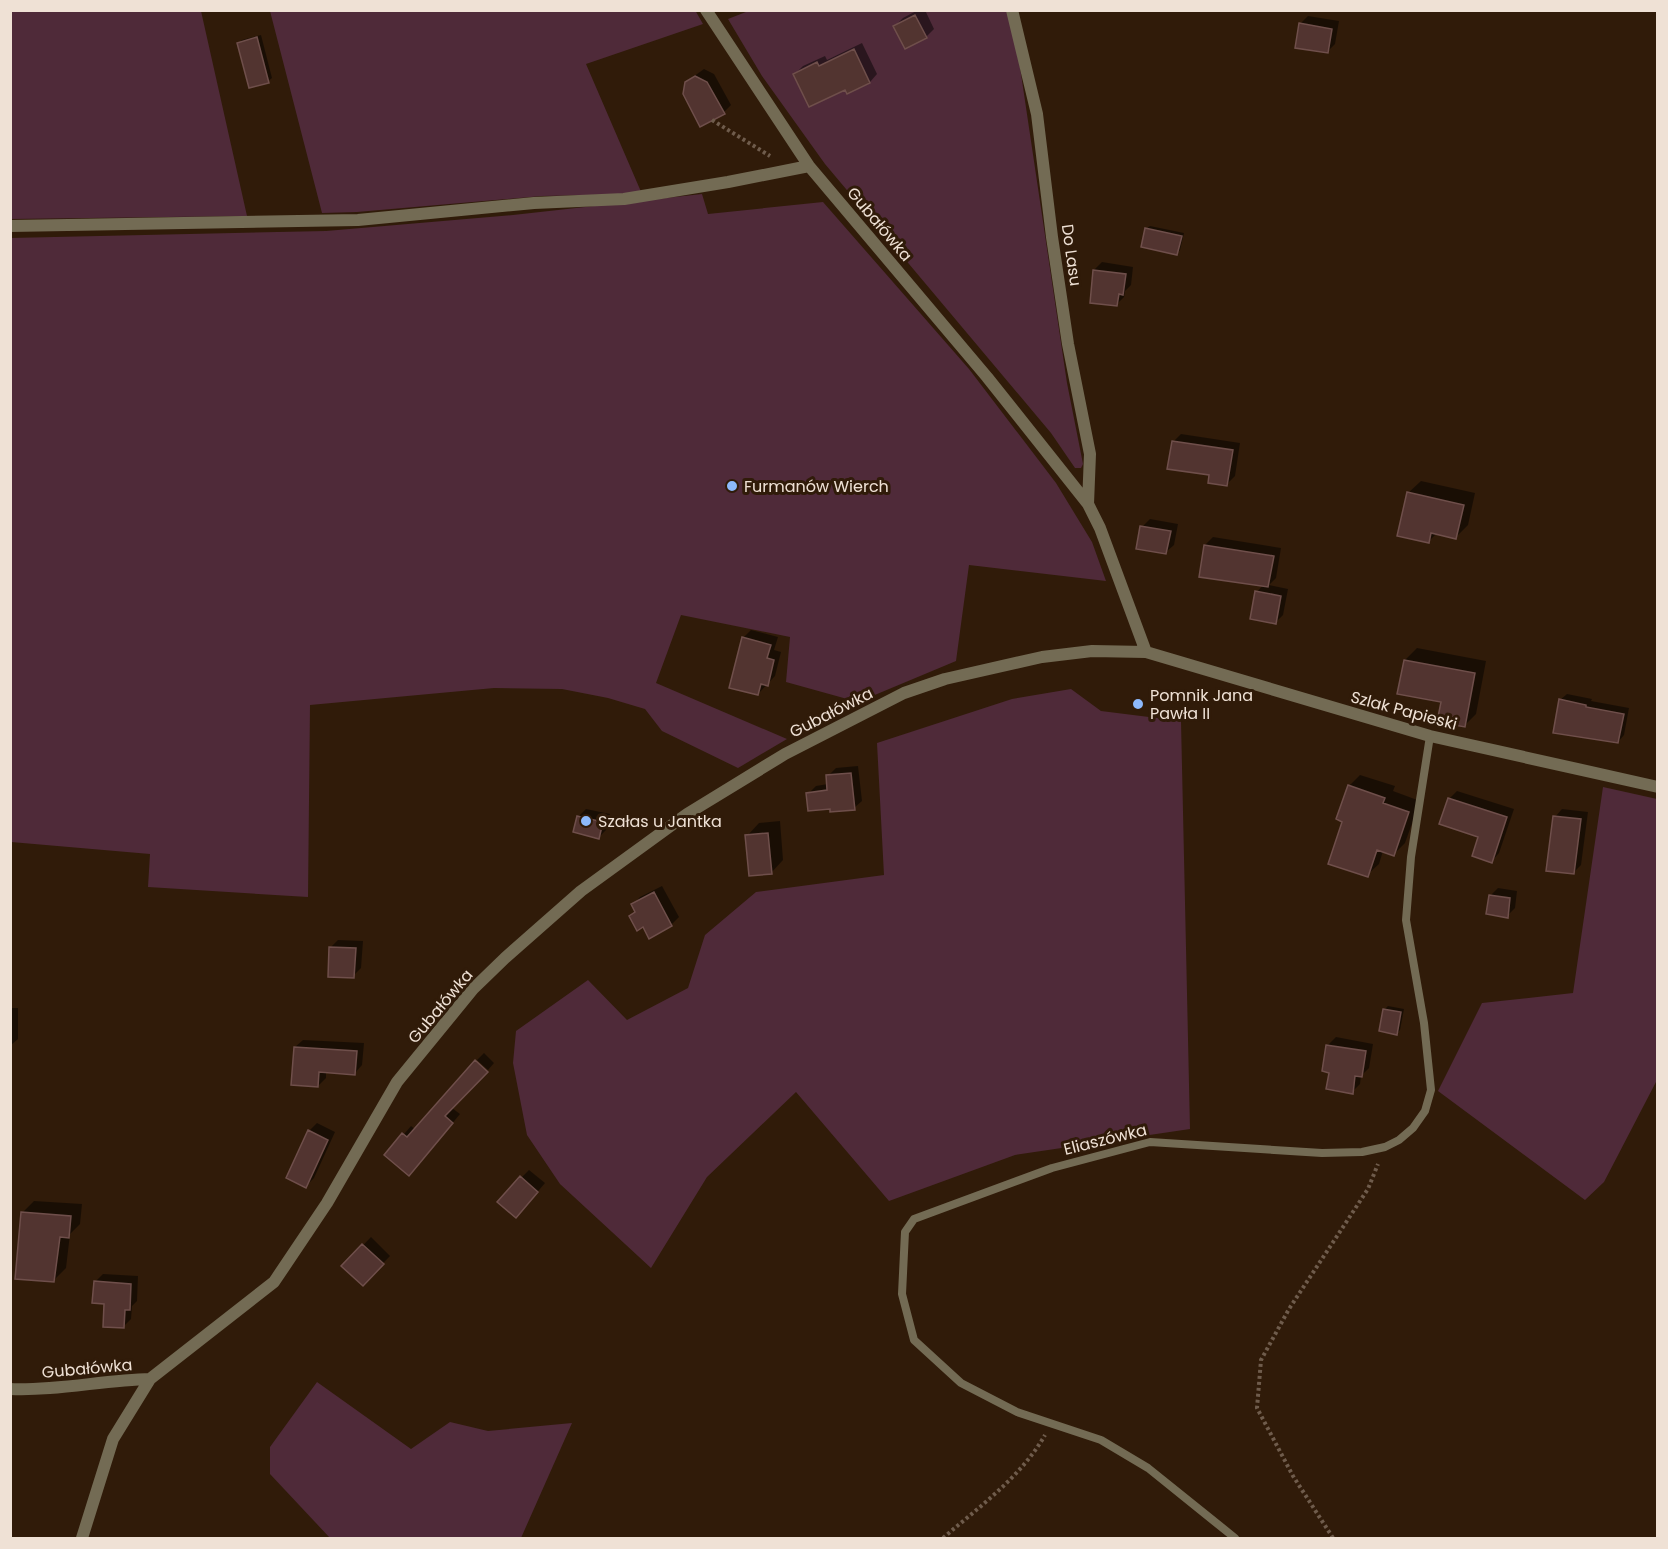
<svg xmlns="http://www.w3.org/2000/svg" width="1668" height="1549" font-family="Poppins,sans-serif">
	<rect width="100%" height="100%" fill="#301b09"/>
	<path fill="#4f2a39" d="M 695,10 L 703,24 L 586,64 L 642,194 L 542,196 L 357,212 L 322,213 L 270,11 Z
		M 751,10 L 1007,11 L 1017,47 L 1067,383 L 1083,464 L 1081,468 L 1075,468 L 1051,433 L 825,164 L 762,76 L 728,19 Z
		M 10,11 L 201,11 L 247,216 L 11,219 Z
		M 702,194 L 708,214 L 823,202 L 969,369 L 1056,483 L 1092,542 L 1106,581 L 969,565 L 956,661 L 858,702 L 786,682 L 790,637 L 681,615 L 656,683 L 787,739 L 738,768 L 662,731 L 645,709 L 608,698 L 562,689 L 494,688 L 310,705 L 308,897 L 148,887 L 150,854 L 11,842 L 10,238 L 326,231 L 513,215 Z
		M 1071,689 L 1101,711 L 1181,721 L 1190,1129 L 1015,1155 L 889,1201 L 796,1092 L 707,1177 L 651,1268 L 560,1184 L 527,1135 L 513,1063 L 516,1031 L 588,980 L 627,1020 L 688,988 L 705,935 L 756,892 L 884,875 L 877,743 L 1012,699 Z
		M 1603,787 L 1657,799 L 1657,1080 L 1604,1182 L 1585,1200 L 1438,1091 L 1482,1003 L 1573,993 Z
		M 317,1382 L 411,1449 L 450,1422 L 488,1431 L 572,1423 L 521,1538 L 330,1538 L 270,1474 L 270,1447 Z"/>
	<path fill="#0007" d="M 918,10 L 925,10 L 934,29 L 926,37 L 895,26 L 903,18 Z
		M 1308,16 L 1339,21 L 1335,44 L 1327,52 L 1300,24 Z
		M 261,35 L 272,78 L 268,81 L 239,43 L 242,40 Z
		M 862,43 L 877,74 L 870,82 L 848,92 L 846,88 L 795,74 L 803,66 L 825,56 L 827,60 Z
		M 704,69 L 714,74 L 731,105 L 724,112 L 686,82 Z
		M 1150,226 L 1184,233 L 1180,250 L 1177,253 L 1146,229 Z
		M 1102,262 L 1133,267 L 1131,285 L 1125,291 L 1124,297 L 1116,305 L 1094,270 Z
		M 1181,434 L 1240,443 L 1235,476 L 1227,484 L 1211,474 L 1173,442 Z
		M 1421,481 L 1475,493 L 1468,525 L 1456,537 L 1437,533 L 1428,542 L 1408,493 Z
		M 1150,519 L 1178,524 L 1174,545 L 1166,552 L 1142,527 Z
		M 1213,537 L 1281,548 L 1276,578 L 1269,585 L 1288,589 L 1283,615 L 1276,622 L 1257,592 L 1263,585 L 1205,545 Z
		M 751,630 L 778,637 L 774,650 L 781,652 L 775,676 L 758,694 L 743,638 Z
		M 1417,648 L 1486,661 L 1476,714 L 1464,726 L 1405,660 Z
		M 1567,694 L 1592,699 L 1591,701 L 1629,708 L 1624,735 L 1618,742 L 1560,700 Z
		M 858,766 L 862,801 L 854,808 L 831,808 L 808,794 L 816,786 L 828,784 L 828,776 L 836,768 Z
		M 1360,775 L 1395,786 L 1393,791 L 1420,801 L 1405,843 L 1394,854 L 1383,851 L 1379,864 L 1367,875 L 1344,821 L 1349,786 Z
		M 1457,791 L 1514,809 L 1499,853 L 1492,861 L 1480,836 L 1449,799 Z
		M 586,809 L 610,814 L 606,830 L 599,837 L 578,817 Z
		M 1562,809 L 1588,812 L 1581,865 L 1573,873 L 1555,817 Z
		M 780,821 L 783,860 L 771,873 L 747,836 L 759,823 Z
		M 662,886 L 679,917 L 671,925 L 644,925 L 631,916 L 636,911 L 633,905 L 640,897 Z
		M 1498,888 L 1517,891 L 1515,908 L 1507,916 L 1490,896 Z
		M 338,940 L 363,941 L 361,968 L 353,976 L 330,948 Z
		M 1388,1006 L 1404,1009 L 1400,1030 L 1397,1033 L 1384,1010 Z
		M 10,1008 L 18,1008 L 18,1039 L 10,1046 Z
		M 1336,1037 L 1373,1044 L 1369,1068 L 1361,1076 L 1360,1084 L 1352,1092 L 1328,1045 Z
		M 303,1040 L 364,1043 L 362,1065 L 355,1073 L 326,1071 L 326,1078 L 318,1086 L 295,1047 Z
		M 484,1053 L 494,1063 L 488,1070 L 477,1060 Z
		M 452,1108 L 460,1114 L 417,1166 L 386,1155 L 411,1126 L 416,1130 Z
		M 317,1123 L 335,1132 L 314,1178 L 306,1186 L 309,1131 Z
		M 529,1170 L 545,1183 L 523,1209 L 522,1177 Z
		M 34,1201 L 82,1204 L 80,1224 L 70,1234 L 66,1268 L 54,1280 L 22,1213 Z
		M 371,1237 L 390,1256 L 363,1284 L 344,1265 Z
		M 103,1274 L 138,1276 L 137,1301 L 132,1306 L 131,1319 L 123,1327 L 106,1302 L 95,1282 Z"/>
	<path fill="#523430" stroke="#6f4f4b" stroke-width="1.5" d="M 915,15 L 927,38 L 905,49 L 893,26 Z
		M 1299,23 L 1332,29 L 1328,53 L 1295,48 Z
		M 257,37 L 269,83 L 249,88 L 237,43 Z
		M 854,49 L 870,83 L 847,94 L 845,90 L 809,107 L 793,74 L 817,62 L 819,66 Z
		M 695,76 L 707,82 L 725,114 L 700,127 L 683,94 L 685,82 Z
		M 1145,228 L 1182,236 L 1177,255 L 1141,247 Z
		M 1093,270 L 1126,274 L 1123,295 L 1119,294 L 1117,306 L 1090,303 Z
		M 1172,441 L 1233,450 L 1227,486 L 1208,483 L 1209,475 L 1167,469 Z
		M 1407,492 L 1464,505 L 1456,539 L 1431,533 L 1429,543 L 1397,536 Z
		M 1140,526 L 1171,531 L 1166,554 L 1136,549 Z
		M 1204,545 L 1274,556 L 1268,587 L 1199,577 Z
		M 1255,591 L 1281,596 L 1276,624 L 1250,619 Z
		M 742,637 L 771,645 L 767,658 L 774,660 L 768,686 L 761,684 L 758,695 L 729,688 Z
		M 1404,660 L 1475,673 L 1465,727 L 1437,722 L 1441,702 L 1397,694 Z
		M 1559,699 L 1586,705 L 1586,707 L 1624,714 L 1618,743 L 1553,733 Z
		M 851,773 L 855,810 L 830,812 L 830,809 L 808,811 L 806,793 L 827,790 L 826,775 Z
		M 1348,785 L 1385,798 L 1383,803 L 1409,812 L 1394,856 L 1377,850 L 1368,877 L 1328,864 L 1342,822 L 1336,819 Z
		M 1448,798 L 1507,817 L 1492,863 L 1472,856 L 1478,837 L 1439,824 Z
		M 577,816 L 603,822 L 599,839 L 573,832 Z
		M 1553,816 L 1581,819 L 1574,874 L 1546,871 Z
		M 768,833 L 772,874 L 749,876 L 745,835 Z
		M 654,892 L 672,926 L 649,939 L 643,927 L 637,931 L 629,916 L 635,912 L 631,904 Z
		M 1489,895 L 1510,898 L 1508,918 L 1486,914 Z
		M 329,947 L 356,948 L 354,978 L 328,977 Z
		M 1383,1009 L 1401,1012 L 1397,1035 L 1379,1031 Z
		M 1326,1045 L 1366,1051 L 1362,1077 L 1355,1076 L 1353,1094 L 1326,1089 L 1329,1073 L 1322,1071 Z
		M 294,1047 L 357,1051 L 355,1075 L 319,1072 L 318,1087 L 291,1085 Z
		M 475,1060 L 488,1072 L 445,1116 L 453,1123 L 409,1176 L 384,1155 L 402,1133 L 407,1137 Z
		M 308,1130 L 328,1140 L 306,1188 L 286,1178 Z
		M 520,1176 L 538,1192 L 516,1218 L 497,1202 Z
		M 21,1212 L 71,1216 L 69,1238 L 60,1237 L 54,1282 L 15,1279 Z
		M 362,1244 L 384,1264 L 363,1286 L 341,1266 Z
		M 94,1281 L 131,1284 L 130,1310 L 125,1310 L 124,1328 L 103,1327 L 104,1304 L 92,1303 Z"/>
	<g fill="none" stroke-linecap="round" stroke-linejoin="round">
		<path stroke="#6f5c4c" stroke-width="4" stroke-dasharray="3 3" stroke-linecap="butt" d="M 712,120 L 770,156
			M 943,1538 C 979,1507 1021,1477 1045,1435
			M 1333,1538 L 1293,1476 L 1257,1408 L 1261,1360 L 1289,1309 L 1368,1189 L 1378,1164"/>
		<path stroke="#736b54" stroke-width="8" d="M 1235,1538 L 1148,1468 L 1101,1440 L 1017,1412 L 961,1383 L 914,1340 L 902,1294 L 905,1232 L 914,1219 L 1052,1168 L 1150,1142 L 1322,1153 L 1362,1152 L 1385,1147 L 1399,1140 L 1413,1128 L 1425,1111 L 1431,1090 L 1424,1023 L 1406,920 L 1411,857 L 1430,736"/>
		<path stroke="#736b54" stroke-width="12" d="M 706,10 L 809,166 L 987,377 L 1088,504 L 1100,528 L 1146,652
			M 1012,10 L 1037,114 L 1052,237 L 1068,344 L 1090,454 L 1088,504
			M 10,226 L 358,220 L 534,203 L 624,199 L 728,182 L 809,166
			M 10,1389 C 57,1391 103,1380 150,1379 L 274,1282 L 327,1203 L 397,1082 L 473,989 L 505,958 L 581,891 L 687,814 L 785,754 L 904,693 L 945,679 L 1042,657 L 1092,651 L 1146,652 L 1430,736 L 1658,787
			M 82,1538 L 113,1439 L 150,1379"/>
	</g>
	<g fill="#8db9fc" stroke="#301b09" stroke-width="2">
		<circle cx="732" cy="486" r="6"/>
		<circle cx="1138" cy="704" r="6"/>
		<circle cx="586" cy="821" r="6"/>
	</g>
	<g text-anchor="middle" stroke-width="6" stroke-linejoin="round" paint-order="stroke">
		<g font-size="16" fill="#efe1d5" stroke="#301b09">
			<text transform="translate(880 224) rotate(50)" y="6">Gubałówka</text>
			<text transform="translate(1072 255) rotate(82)" y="6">Do Lasu</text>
			<text transform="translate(1404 710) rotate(15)" y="6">Szlak Papieski</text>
			<text transform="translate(831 712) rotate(-27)" y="6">Gubałówka</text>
			<text transform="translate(440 1006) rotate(-50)" y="6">Gubałówka</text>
			<text transform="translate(1105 1139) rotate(-14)" y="6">Eliaszówka</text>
			<text transform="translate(87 1368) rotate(-5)" y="6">Gubałówka</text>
		</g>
		<g font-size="16" fill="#efe1d5" stroke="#301b09" text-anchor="start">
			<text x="744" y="492">Furmanów Wierch</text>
			<text x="1150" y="701">Pomnik Jana<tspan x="1150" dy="18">Pawła II</tspan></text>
			<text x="598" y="827">Szałas u Jantka</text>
		</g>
	</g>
	<rect width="1668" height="1549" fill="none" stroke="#efe1d5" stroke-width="24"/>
</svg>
